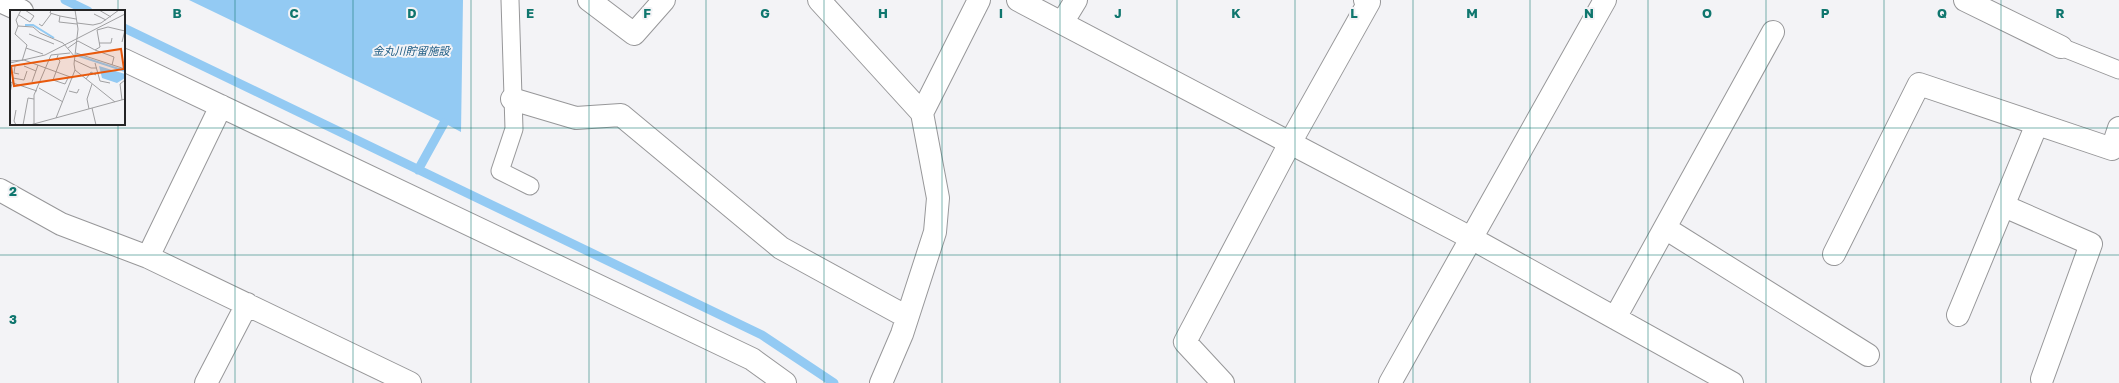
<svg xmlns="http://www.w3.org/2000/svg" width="2119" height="383" viewBox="0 0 2119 383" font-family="'Golos Text','Noto Sans JP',sans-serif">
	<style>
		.water { fill: #93caf3 }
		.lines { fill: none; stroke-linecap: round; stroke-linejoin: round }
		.stream { stroke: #93caf3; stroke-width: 9 }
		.lane-casing { stroke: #979799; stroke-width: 19 }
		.street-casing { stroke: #979799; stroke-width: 24 }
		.lane { stroke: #fff; stroke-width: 17 }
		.street { stroke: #fff; stroke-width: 22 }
		.grid { fill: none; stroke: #0f766e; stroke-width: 1; stroke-opacity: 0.55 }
		.labels { text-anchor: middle; stroke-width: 4; stroke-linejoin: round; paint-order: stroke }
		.water-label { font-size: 11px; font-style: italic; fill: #1d5b82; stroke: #f3f3f6 }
		.inset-river { fill: none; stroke: #93caf3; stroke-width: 2 }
		.inset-road { fill: none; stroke: #a0a0a2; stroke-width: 1 }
		.view { fill: #e8590c; fill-opacity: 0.15; stroke: #e8590c; stroke-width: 2 }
		.inset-edge { fill: none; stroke: #242425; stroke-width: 2 }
		.grid-label { font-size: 13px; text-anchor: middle; font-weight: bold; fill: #0f766e; stroke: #f3f3f6; stroke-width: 4; stroke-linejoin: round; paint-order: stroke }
	</style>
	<rect width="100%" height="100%" fill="#f3f3f6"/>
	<!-- water -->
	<path class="water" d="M189,0H463L461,132L444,123Z"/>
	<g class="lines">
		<!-- stream -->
		<path class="stream" d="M65,0L88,11
			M124,28L762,335L834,383
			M418,170L444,123"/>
		<!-- lane casing -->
		<g class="lane-casing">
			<path id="lane" d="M510,0L514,129L500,171L530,186
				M2061,47L2119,70"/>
		</g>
		<!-- street casing -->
		<g class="street-casing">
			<path id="street" d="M589,0L634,34L664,0
				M819,0L922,113L938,198L935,232L902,334L881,383
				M1018,0L1471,238L1732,383
				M1965,0L2061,47
				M0,1L22,11
				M1062,23L1076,0
				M124,60L752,359L785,383
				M512,99L576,118L621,115L781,248L907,317
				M221,106L148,257L410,383
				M922,113L979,0
				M0,190L61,224L148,257
				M2004,206L2091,244L2042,379
				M1665,228L1868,355
				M1834,254L1919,84L2112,149L2119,128
				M1958,315L2037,124
				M1615,318L1773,32
				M206,383L247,304
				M1223,383L1185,342L1290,143L1369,2L1365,0
				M1390,383L1605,0"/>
		</g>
		<!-- lane -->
		<use href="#lane" class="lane"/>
		<!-- street -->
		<use href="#street" class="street"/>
	</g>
	<!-- grid -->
	<path class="grid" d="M118,0V11M235,0V383M353,0V383M471,0V383M589,0V383M706,0V383M824,0V383M942,0V383M1060,0V383M1177,0V383M1295,0V383M1413,0V383M1530,0V383M1648,0V383M1766,0V383M1884,0V383M2001,0V383M118,124V383M0,128H2119M0,255H2119"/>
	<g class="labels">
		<!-- water labels -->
		<g class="water-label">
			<text x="411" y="55">金丸川貯留施設</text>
		</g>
	</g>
	<!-- overview -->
	<g transform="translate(10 10)">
		<rect width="115" height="115" fill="#f3f3f6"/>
		<path d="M89,56L115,64V68L107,73L92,68Z" fill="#93caf3"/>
		<path class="inset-river" d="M15,15H23L44,28M66,45L115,61"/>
		<path class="inset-road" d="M41,0L40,3L50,6L49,12L67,14M89,0L101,7M84,4L96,10M9,5L20,12L24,6L15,0M50,6L66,9M67,13L83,15L91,13L109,0M29,14L32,16L41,4M8,16L23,17L30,23L53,33L65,47M5,24L17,35L12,51M5,24L8,16L6,10L11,0M19,24L44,34M68,31L85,40L90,37L87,20L98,17L115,21M112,32L115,20M89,33H101L102,28M16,38L33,44M58,38L68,31M85,40L104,47L102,55M66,43L115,59M48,45L47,48L50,51L43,70L55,74L59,66M64,50L81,58H87M0,51L14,50L63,68M0,53L35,45L115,4M85,53L90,71L100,73M5,56L4,63L9,64M14,56L26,61M65,60L105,92M76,69L81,62L86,65M0,72L27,81M22,72L28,55M29,78L53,92M59,81L67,83L69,79M0,83L3,68L14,70L17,61M112,90L110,74L115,70M82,98L86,115M79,99L77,89L82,74M6,100L4,111L6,115M46,108L65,60L64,54L68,19L65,0M24,114V85L41,45L60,43M13,115L18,88L24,89M20,115L115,89"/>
		<path class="view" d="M111,39L114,59L4,76L1,56Z"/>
		<rect width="115" height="115" class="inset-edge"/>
	</g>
	<g class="grid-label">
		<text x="177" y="18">B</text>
		<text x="294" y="18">C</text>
		<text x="412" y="18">D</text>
		<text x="530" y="18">E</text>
		<text x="647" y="18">F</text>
		<text x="765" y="18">G</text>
		<text x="883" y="18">H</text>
		<text x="1001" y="18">I</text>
		<text x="1118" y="18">J</text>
		<text x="1236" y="18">K</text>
		<text x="1354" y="18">L</text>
		<text x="1472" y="18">M</text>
		<text x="1589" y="18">N</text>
		<text x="1707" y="18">O</text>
		<text x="1825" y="18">P</text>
		<text x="1942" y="18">Q</text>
		<text x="2060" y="18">R</text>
		<text x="13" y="196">2</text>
		<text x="13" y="324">3</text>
	</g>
</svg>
